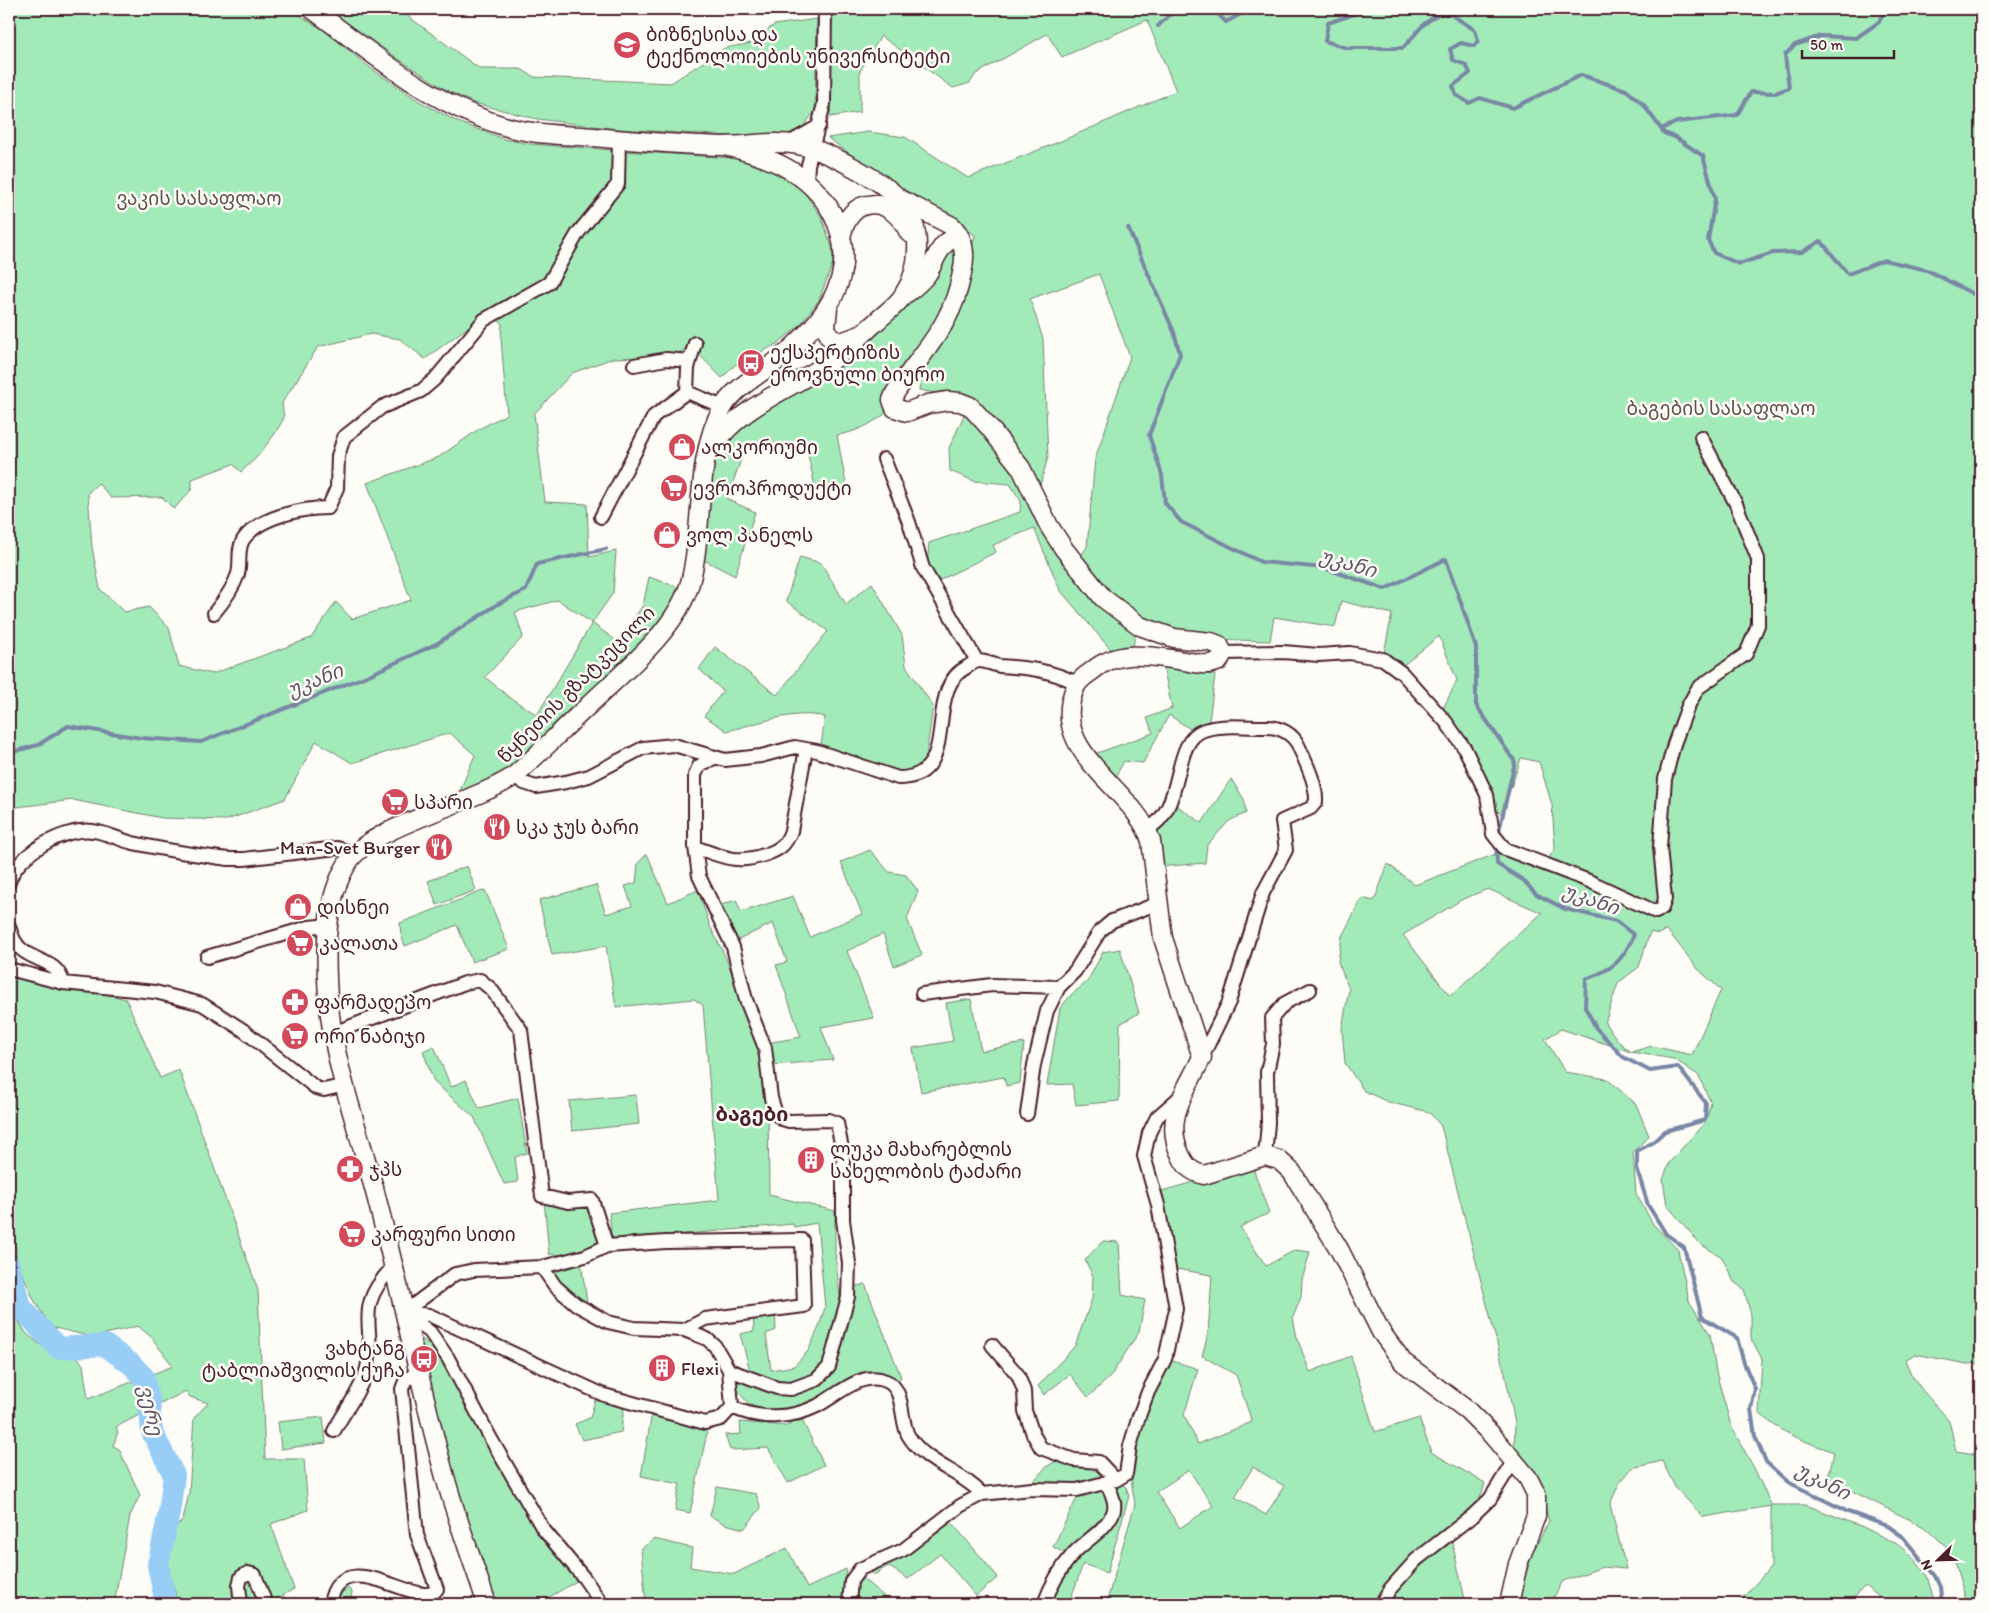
<svg xmlns="http://www.w3.org/2000/svg" width="1990" height="1613" viewBox="0 0 1990 1613" font-family="Itim,'Noto Sans Georgian',sans-serif">
	<style>
		.green { fill: #a2ebb9; stroke: #768572; fill-rule: evenodd }
		.lines { fill: none; stroke-linecap: round; stroke-linejoin: round }
		.stream { stroke: #7987a5; stroke-width: 4 }
		.river { stroke: #98cdf6; stroke-width: 22 }
		.street-casing { stroke: #4a1f2b; stroke-width: 16 }
		.secondary-casing { stroke: #4a1f2b; stroke-width: 21 }
		.street { stroke: #fdfcf7; stroke-width: 12 }
		.secondary { stroke: #fdfcf7; stroke-width: 18 }
		.labels { text-anchor: middle; stroke-width: 5; stroke-linejoin: round; paint-order: stroke }
		.poi-label { font-size: 19px; fill: #4a1f2b; stroke: #fdfcf7; text-anchor: start }
		.park-label { font-size: 19px; fill: #60524e; stroke: #fdfcf7 }
		.street-label { font-size: 19px; fill: #4a1f2b; stroke: #fdfcf7 }
		.water-label { font-size: 20px; font-style: italic; fill: #615368; stroke: #fdfcf7 }
		.neighbourhood-label { font-size: 20px; font-weight: bold; fill: #4a1f2b; stroke: #fdfcf7 }
	</style>
	<rect width="100%" height="100%" fill="#fdfcf7"/>
	<filter id="ink" filterUnits="userSpaceOnUse"><feTurbulence type="fractalNoise" baseFrequency=".02" numOctaves="2"/><feDisplacementMap in="SourceGraphic" scale="10" xChannelSelector="R" yChannelSelector="G"/><feConvolveMatrix kernelMatrix="1 2 1 2 8 2 1 2 1" color-interpolation-filters="sRGB"/></filter>
	<g filter="url(#ink)">
		<!-- green -->
		<path class="green" d="M9,9H289L324,30L369,67L419,101L458,122L504,139L530,144L613,150L614,184L575,224L548,271L539,282L489,311L425,359L400,339L371,334L318,347L282,403L284,418L274,435L257,457L241,472L233,464L192,479V489L174,509L162,497L111,498L98,483L88,493L92,547L100,589L124,612L149,607L169,628L179,666L212,674L311,638L336,602L352,619L411,600L367,483L439,457L479,429L507,414L501,339L502,323L496,319L557,281L579,236L605,208L620,186L623,151L748,159L793,183L803,191L821,216L832,247L833,263L819,300L799,326L777,344L735,365L722,378L689,344L683,351L673,356L613,358L572,373L534,414L545,502L587,504L589,557L616,551L613,593L592,623L618,642L643,605L649,577L681,588L659,625L507,772L495,780L459,793L475,755L450,733L352,763L316,741L285,799L227,820L162,818L73,800L9,808ZM558,600L592,623L537,715L509,697L485,677L523,637L515,612Z
			M328,9H398L480,69H521L534,77L671,83L725,48L751,43L774,25L817,19L815,111L803,127L777,139L618,129L537,119L474,103L448,91L397,58Z
			M831,9H1981V1363L1967,1364L1915,1354L1905,1360L1911,1374L1922,1390L1949,1420L1956,1451L1981,1455V1604H1968L1950,1550L1926,1528L1828,1479L1834,1452C1806,1442 1780,1433 1759,1413L1762,1359L1751,1338V1315L1744,1289L1734,1282L1722,1257L1700,1244L1667,1205L1663,1180L1669,1163L1706,1121L1711,1103L1698,1075L1674,1059L1631,1052L1561,1029L1545,1039L1565,1072L1607,1079L1636,1104L1649,1136L1633,1152L1636,1194L1653,1224L1678,1250L1689,1301L1710,1334L1716,1372L1731,1426L1754,1468L1771,1505H1806L1863,1527L1897,1544L1913,1557L1927,1576L1935,1604H1888L1865,1586L1848,1604H1737L1771,1567V1506L1703,1517L1675,1487L1662,1461L1632,1468L1619,1484L1610,1504L1626,1569L1603,1567L1563,1581L1550,1604H1517L1532,1554L1549,1521L1537,1479L1514,1454L1515,1423L1506,1378L1441,1126L1429,1112L1388,1102L1364,1091L1345,1063L1342,1029L1349,989L1338,962L1342,936L1362,898L1374,901L1388,864L1415,885L1501,852L1547,861L1555,848L1552,805L1539,762L1521,758L1502,814L1491,809L1442,711L1457,680L1439,636L1401,667L1383,658L1392,614L1341,601L1335,627L1274,617L1270,641C1226,640 1165,639 1128,614C1110,602 1091,578 1076,563L1087,547L1095,459L1130,357L1099,274L1030,299L1043,339L1048,457L1039,489L995,425L941,394L919,390L921,372L956,312L975,235L861,162L828,138L868,132L905,137L968,178L1061,141L1176,91L1147,20L1062,57L1047,34L976,74L970,83L953,88L881,36L860,71V112L830,117ZM1488,889L1542,913L1450,996L1403,935L1463,899ZM1667,930L1698,969L1721,990L1692,1055L1652,1046L1631,1052L1619,1042L1605,1023L1618,983L1639,967L1650,932L1658,934Z
			M952,248L955,258L949,305L885,402V414C869,425 857,432 837,435L847,489L817,496L805,441L744,451L727,499L755,512L735,576L698,557L714,459L734,427L824,373Z
			M966,411L1023,476L1095,601L1117,620L1137,629L1132,650H1111L1060,590L1034,528L993,545L996,552L932,584L927,568L929,543L1020,512L1021,501L1010,484L974,481L950,471L949,448Z
			M800,557L821,563L846,604L872,583L902,635L906,666L933,706L926,757L915,769L904,772L881,769L821,746L825,717C794,709 757,724 727,731L704,716L723,691L699,669L715,647L777,695L828,631L786,601Z
			M1163,666L1215,675L1208,729L1195,732L1169,715L1143,763L1124,761L1111,785L1089,756L1153,733L1147,718L1172,708Z
			M1231,779L1244,799L1246,813L1229,821L1207,845L1205,863L1158,867C1154,829 1154,836 1176,805L1202,823Z
			M870,850L889,872L906,875L918,891L907,919L922,955L894,966L883,934L847,951L874,1018L821,1027L833,1060L771,1065L767,1043L801,1037L776,965L787,962L773,923L734,942L718,906L736,900L741,912L793,896L810,937L862,914L841,862Z
			M647,854L668,903L698,890L710,926L726,958L760,1046L768,1100L769,1195L835,1211V1253L840,1297L828,1356L820,1371L805,1381L788,1385L751,1374L740,1334L754,1331L753,1312L775,1311L776,1330L766,1334L771,1370L794,1366L808,1351L819,1327L825,1307L817,1223L794,1227L793,1224L612,1241L609,1213L719,1200L703,1005L694,999L616,1007L606,946L552,955L539,900L596,885L606,914L632,906L625,886L636,883L638,863Z
			M467,866L476,890L437,905L428,881Z
			M485,890L509,949L472,962L457,925L405,946L401,935L400,923Z
			M1120,949L1139,1013L1120,1024L1119,1101L1076,1105L1072,1084L1047,1085L1060,1008L1071,995L1087,982L1103,952Z
			M9,973L126,999L160,1078L179,1070L258,1290L265,1459H304L308,1510L271,1524L294,1589L283,1595L285,1604H268L250,1570L243,1568L232,1581L234,1604H176L175,1591L164,1563L169,1533L183,1520L189,1493L194,1418L208,1403L190,1397L186,1391L116,1427L118,1432L113,1446L119,1449L140,1495L130,1516L114,1604H9V1305L26,1333L53,1355H76L83,1365L88,1399L173,1366L151,1337L138,1326L93,1337L51,1327L34,1300L17,1261L13,1234L9,1193Z
			M971,999L981,1051L1024,1043L1020,1083L1006,1086L1004,1077L921,1092L913,1048L953,1041L946,1003Z
			M434,1046L451,1087L466,1080L479,1108L518,1098L527,1153L515,1157L518,1182L504,1184L474,1117L434,1082L423,1051Z
			M636,1095L639,1124L572,1131L569,1101Z
			M1249,1166L1254,1171L1269,1213L1240,1227L1266,1266L1295,1250L1310,1252L1302,1280L1301,1297L1293,1317L1297,1338L1310,1372L1351,1356L1375,1432L1419,1418L1431,1452L1485,1483C1475,1531 1399,1562 1373,1604H1106L1135,1504L1130,1474L1132,1452L1164,1358L1198,1369L1184,1415L1198,1444L1252,1422L1236,1375L1202,1356L1208,1334L1212,1275L1176,1269L1162,1191ZM1253,1467L1284,1486L1266,1515L1235,1497ZM1189,1470L1213,1506L1180,1528L1156,1492Z
			M544,1200L581,1205L593,1211L596,1220L598,1245L583,1256L549,1254Z
			M1103,1241L1119,1242L1122,1295L1145,1300L1139,1332L1110,1377L1088,1397L1070,1374L1044,1395L1038,1386L1075,1346L1092,1299L1093,1276L1085,1260Z
			M550,1260L581,1262L588,1309L554,1280Z
			M865,1284L901,1377L896,1383C885,1374 872,1369 857,1375C842,1380 830,1395 815,1402C785,1416 752,1420 736,1386L739,1381L746,1380C779,1408 800,1387 833,1371L843,1345L849,1288Z
			M419,1338C433,1342 448,1373 455,1386C494,1452 537,1515 580,1579L538,1604H495L447,1463Z
			M595,1400L624,1408L621,1432L582,1440L575,1424L590,1418Z
			M652,1413L703,1427L707,1433L690,1513L675,1510L680,1484L641,1476Z
			M323,1417L326,1443L281,1449L278,1422Z
			M802,1420L824,1465L788,1483L768,1448L730,1450L725,1435L741,1434L740,1422L786,1426Z
			M1056,1461C1074,1463 1090,1462 1102,1477L1076,1485L1029,1486L1046,1467Z
			M1120,1483L1126,1487L1129,1496L1107,1573L1083,1564L1069,1604H1049C1062,1568 1089,1542 1115,1515L1112,1488Z
			M1101,1486C1109,1495 1111,1506 1108,1517L1066,1554L1053,1547L1081,1490Z
			M717,1487L756,1494L761,1508L744,1529L725,1524L710,1516Z
			M972,1504L951,1522L998,1577L976,1596L940,1554L908,1579L888,1566L874,1575L867,1570Z
			M654,1539L692,1548L690,1567L734,1574L787,1548L807,1588L846,1569L843,1604H646L641,1549Z
			M1452,1542L1466,1604H1388C1404,1578 1427,1560 1452,1542Z
			M862,1578L893,1604H853L856,1582Z
			M244,1579H250L254,1585L260,1604H244Z
			M348,1588L352,1592L350,1604H334L335,1597Z"/>
		<g class="lines">
			<!-- stream -->
			<path class="stream" d="M1213,9L1226,22L1250,9
				M1358,9L1357,13L1328,23L1325,41L1347,48H1403L1424,24L1444,10L1475,30L1478,41L1474,46L1461,43L1450,49L1453,60L1466,65L1470,73L1453,86L1456,95L1469,103L1480,98L1513,108L1581,75L1626,90L1643,104L1664,133L1675,137L1703,156L1715,199L1708,240L1714,253L1739,264L1773,253L1802,252L1821,241L1848,274L1884,260L1927,270L1981,298
				M1158,26L1176,9
				M1661,129L1677,122L1737,115L1751,92L1775,93L1789,88L1785,55L1795,45L1821,36L1856,38L1879,22L1885,9
				M1128,228L1174,332L1180,354L1149,435L1162,475L1165,503L1181,522L1261,562L1324,568L1385,589L1446,559L1476,647V705L1515,762L1498,835
				M9,753L38,745L68,726L141,738L201,742L369,675L438,643L498,604L526,590L537,564L606,549
				M1496,842L1497,864L1523,880L1536,894L1565,909L1616,921L1634,935C1622,962 1613,969 1586,979L1585,1007L1596,1028L1623,1057L1650,1071L1678,1067L1706,1103L1705,1120L1665,1131L1652,1143L1637,1151V1169L1648,1205L1666,1234L1684,1247L1702,1317L1737,1338L1744,1363L1755,1389L1751,1409L1755,1436L1766,1462L1788,1482L1848,1512L1888,1526L1902,1536L1935,1576L1940,1587L1942,1604"/>
			<!-- river -->
			<path class="river" d="M9,1265L20,1306L58,1348L105,1345L131,1364L143,1376L149,1400L152,1432L174,1475L169,1513L158,1565L166,1604"/>
			<!-- street casing -->
			<g class="street-casing">
				<path id="street" d="M789,143L819,126
					M807,181L808,165L824,104L825,9
					M695,343L688,368L687,392L723,407
					M634,365L666,359L690,361
					M884,459L909,522L923,568L977,661
					M601,517L654,416L687,392
					M214,613C224,601 233,589 238,574C241,563 237,550 243,540C258,517 302,508 328,508L337,488L338,456L344,437L382,407L421,391L435,379L484,320L549,283L578,233L618,184L619,139
					M1223,653L1283,652L1319,655L1350,653L1383,659L1402,673L1446,722L1465,749L1487,795L1493,834L1505,849L1589,881L1656,912L1662,908L1665,899L1660,847L1665,779L1674,744L1688,706L1698,688L1746,654L1758,625V559L1736,504L1701,437
					M514,776L524,783L536,787L566,782L589,776L643,748L674,745L725,760L761,756L795,747L817,751L898,778C964,778 921,690 967,667C970,665 974,662 977,661C984,660 993,665 1000,666C1030,668 1049,670 1077,683
					M1147,829C1186,811 1170,741 1204,730C1222,724 1246,727 1265,727C1279,726 1294,734 1299,747C1306,763 1317,784 1316,802L1311,808L1282,821L1286,850L1263,893L1229,1002L1202,1057
					M695,847C723,857 737,865 767,854C781,849 786,844 791,831L806,749
					M9,882C17,854 64,827 93,831C104,832 121,840 133,843C165,850 196,855 228,859H244L337,848L355,853
					M9,926C11,934 15,944 22,950C37,962 58,961 63,983
					M207,957L309,927L329,925
					M9,969L63,983L155,992L202,1004L243,1030L316,1088L324,1090L345,1085
					M922,994L992,985L1059,987
					M333,1033L465,983L480,980L491,989L521,1030L542,1196L568,1202L592,1200L607,1246
					M1027,1114L1034,1065L1047,1011L1059,987L1075,971L1100,931L1112,921L1151,906H1158
					M1265,1156L1268,1123L1267,1072L1273,1044L1272,1018L1285,1003L1310,990
					M542,1267L555,1286L564,1294L577,1305L608,1322L634,1328L684,1330L707,1339L715,1346L729,1370L777,1388L791,1389L816,1380L829,1367L848,1297L849,1263L843,1220V1154L837,1123L829,1120L789,1121L782,1119L776,1114L771,1098L765,1048L746,1000L733,947L699,876L695,847V775L699,766L714,758
					M404,1312L455,1274L474,1270L542,1267L585,1256L607,1246L666,1242L802,1240L804,1306L705,1319L684,1330
					M404,1312L429,1315L604,1395L705,1423L721,1419L732,1407L729,1370
					M404,1312L430,1332L448,1358L491,1439L543,1529L584,1578L602,1604
					M992,1345L1018,1375L1024,1391L1025,1411L1033,1434L1041,1448L1074,1460L1099,1462L1116,1480
					M732,1407C758,1420 791,1419 817,1406C837,1396 861,1370 886,1381C905,1388 900,1420 908,1435C925,1464 961,1471 982,1494
					M334,1431C344,1412 360,1392 366,1372C379,1328 350,1311 393,1267
					M241,1604L239,1586L241,1577L248,1573L255,1575L266,1604
					M330,1604C341,1539 422,1613 437,1589L417,1535L402,1389L405,1381L417,1372
					M849,1604L851,1581L860,1569L903,1550L960,1506L982,1494L1032,1489L1077,1490L1116,1480L1126,1474L1130,1446L1139,1416L1148,1392L1165,1359L1176,1309L1158,1205L1144,1156L1149,1133L1157,1117L1182,1095
					M1044,1604C1050,1587 1061,1568 1073,1554C1085,1541 1104,1531 1112,1515C1118,1505 1111,1492 1106,1482
					M1381,1604L1390,1589L1416,1560L1471,1517L1490,1499L1513,1462"/>
			</g>
			<!-- secondary casing -->
			<g class="secondary-casing">
				<path id="secondary" d="M312,9C375,55 434,107 511,128C538,135 567,135 594,137C637,141 680,145 723,146C748,146 773,140 798,145C824,149 884,181 901,201C923,225 921,268 904,294C898,305 885,313 876,322C860,336 845,352 827,364C787,391 740,406 712,448
					M900,199L952,226C965,239 966,256 962,273C952,327 924,349 895,393L892,400L895,408L907,412L928,404L948,401L960,402L970,406L989,427L1021,468L1049,526L1064,549L1103,598L1140,626L1174,638L1211,642L1219,645L1223,653L1219,661C1209,666 1200,664 1190,662C1156,657 1120,647 1092,671C1086,675 1079,680 1076,686C1045,752 1135,788 1151,841L1163,938L1202,1057C1187,1090 1162,1119 1181,1156C1186,1167 1192,1172 1204,1175L1265,1156L1279,1160L1292,1172L1339,1249L1381,1332L1403,1362L1467,1410L1491,1434L1528,1478L1536,1494V1516L1518,1564L1509,1604
					M841,238C849,193 892,195 909,233
					M907,293C915,287 922,281 928,273C935,262 943,231 962,242
					M828,308L826,328L830,338L841,342L860,335
					M487,1604C473,1562 457,1520 445,1477C419,1382 400,1287 375,1192C358,1128 333,1063 328,996C325,952 324,899 349,861C372,826 474,803 514,776C540,753 564,728 589,705C624,671 676,631 690,583C704,532 695,455 722,409C732,390 757,376 774,363C821,326 865,275 832,213C810,172 768,156 725,146"/>
			</g>
			<!-- street -->
			<use href="#street" class="street"/>
			<!-- secondary -->
			<use href="#secondary" class="secondary"/>
		</g>
	</g>
	<!-- icons -->
	<defs>
		<g id="university-disc" transform="scale(1.4375)"><circle r="9.5" fill="#d1495b" stroke="#fdfcf7"/><path d="M0-5L7-2L0 1L-7-2ZM-4 1L0 2.5L4 1V4Q0 6-4 4Z" fill="#fff"/></g>
		<g id="bus-disc" transform="scale(1.4375)"><circle r="9.5" fill="#d1495b" stroke="#fdfcf7"/><path d="M-5-6H5V4H4V6H2V4H-2V6H-4V4H-5ZM-3.5-4V0h7V-4ZM-3.5 1.2v1.5H-2V1.2ZM2 1.2v1.5H3.5V1.2Z" fill="#fff"/></g>
		<g id="shop-disc" transform="scale(1.4375)"><circle r="9.5" fill="#d1495b" stroke="#fdfcf7"/><path d="M-5-2.5h2.3a2.7 3.5 0 0 1 5.4 0H5L5.5 6h-11ZM-1.5-2.5h3a1.5 2.3 0 0 0-3 0Z" fill="#fff"/></g>
		<g id="supermarket-disc" transform="scale(1.4375)"><circle r="9.5" fill="#d1495b" stroke="#fdfcf7"/><path d="M-6-5.5h2.5l.6 2H6L4.5 2H-2.5L-4.4-4H-6ZM-1.5 3.2a1.3 1.3 0 1 0 .1 0ZM3 3.2a1.3 1.3 0 1 0 .1 0Z" fill="#fff"/></g>
		<g id="restaurant-disc" transform="scale(1.4375)"><circle r="9.5" fill="#d1495b" stroke="#fdfcf7"/><path d="M-5-6h1v4h1v-4h1v4h1v-4h1v5L-1.5 .5V6h-2V.5L-5-1ZM5-6V6H3V1.5H1.5Q1.5-4 5-6Z" fill="#fff"/></g>
		<g id="pharmacy-disc" transform="scale(1.4375)"><circle r="9.5" fill="#d1495b" stroke="#fdfcf7"/><path d="M-2-6h4v4h4v4h-4v4h-4v-4h-4v-4h4Z" fill="#fff"/></g>
		<g id="building-disc" transform="scale(1.4375)"><circle r="9.5" fill="#d1495b" stroke="#fdfcf7"/><path d="M-4-6H4V6H1V3H-1V6H-4ZM-2.5-4.3h1.7v1.8h-1.7ZM.8-4.3h1.7v1.8H.8ZM-2.5-1h1.7V.8h-1.7ZM.8-1h1.7V.8H.8Z" fill="#fff"/></g>
	</defs>
	<g fill-rule="evenodd">
		<use href="#university-disc" x="627" y="45"/>
		<use href="#bus-disc" x="751" y="363"/>
		<use href="#shop-disc" x="682" y="447"/>
		<use href="#supermarket-disc" x="674" y="488"/>
		<use href="#shop-disc" x="667" y="535"/>
		<use href="#supermarket-disc" x="395" y="802"/>
		<use href="#restaurant-disc" x="497" y="827"/>
		<use href="#restaurant-disc" x="439" y="847"/>
		<use href="#shop-disc" x="298" y="907"/>
		<use href="#supermarket-disc" x="300" y="943"/>
		<use href="#pharmacy-disc" x="295" y="1002"/>
		<use href="#supermarket-disc" x="295" y="1036"/>
		<use href="#building-disc" x="811" y="1160"/>
		<use href="#pharmacy-disc" x="350" y="1169"/>
		<use href="#supermarket-disc" x="352" y="1234"/>
		<use href="#bus-disc" x="424" y="1359"/>
		<use href="#building-disc" x="662" y="1368"/>
	</g>
	<g class="labels">
		<!-- poi labels -->
		<g class="poi-label">
			<text x="646" y="41">ბიზნესისა და<tspan x="646" dy="22">ტექნოლოიების უნივერსიტეტი</tspan></text>
			<text x="770" y="359">ექსპერტიზის<tspan x="770" dy="22">ეროვნული ბიურო</tspan></text>
			<text x="701" y="454">ალკორიუმი</text>
			<text x="693" y="495">ევროპროდუქტი</text>
			<text x="686" y="542">ვოლ პანელს</text>
			<text x="414" y="809">სპარი</text>
			<text x="516" y="834">სკა ჯუს ბარი</text>
			<text x="420" y="854" text-anchor="end">Man-Svet Burger</text>
			<text x="317" y="914">დისნეი</text>
			<text x="319" y="950">კალათა</text>
			<text x="314" y="1009">ფარმადეპო</text>
			<text x="314" y="1043">ორი ნაბიჯი</text>
			<text x="830" y="1156">ლუკა მახარებლის<tspan x="830" dy="22">სახელობის ტაძარი</tspan></text>
			<text x="369" y="1176">ჯპს</text>
			<text x="371" y="1241">კარფური სითი</text>
			<text x="405" y="1355" text-anchor="end">ვახტანგ<tspan x="405" dy="22">ტაბლიაშვილის ქუჩა</tspan></text>
			<text x="681" y="1375">Flexi</text>
		</g>
		<!-- park labels -->
		<g class="park-label">
			<text x="199" y="205">ვაკის სასაფლაო</text>
			<text x="1721" y="415">ბაგების სასაფლაო</text>
		</g>
		<!-- street labels -->
		<g class="street-label">
			<text transform="translate(576 684) rotate(-45)" y="7">წყნეთის გზატკეცილი</text>
		</g>
		<!-- water labels -->
		<g class="water-label">
			<text transform="translate(1348 563) rotate(16)" y="7">უკანი</text>
			<text transform="translate(315 680) rotate(-22)" y="7">უკანი</text>
			<text transform="translate(1591 899) rotate(19)" y="7">უკანი</text>
			<text transform="translate(151 1410) rotate(77)" y="7">ვერე</text>
			<text transform="translate(1823 1481) rotate(27)" y="7">უკანი</text>
		</g>
		<!-- neighbourhood labels -->
		<g class="neighbourhood-label">
			<text x="752" y="1121">ბაგები</text>
		</g>
	</g>
	<!-- margin -->
	<rect width="1990" height="1613" fill="none" stroke="#fdfcf7" stroke-width="30"/>
	<rect x="15" y="15" width="1960" height="1583" fill="none" stroke="#4a1f2b" stroke-width="2" filter="url(#ink)"/>
	<!-- north arrow -->
	<g transform="translate(1938 1560) rotate(247)" stroke="#fdfcf7" stroke-width="4" paint-order="stroke">
	<path d="M0-4L9 19L0 12L-9 19Z" fill="#4a1f2b"/>
	<text y="-8" font-size="14" font-weight="bold" text-anchor="middle" fill="#4a1f2b">N</text>
	</g>
	<!-- scale -->
	<path d="M1802 50v8h92v-8" fill="none" stroke="#4a1f2b" stroke-width="2.5"/>
	<text x="1810" y="50" font-size="15" fill="#4a1f2b" stroke="#fdfcf7" stroke-width="4" paint-order="stroke">50 m</text>
</svg>
